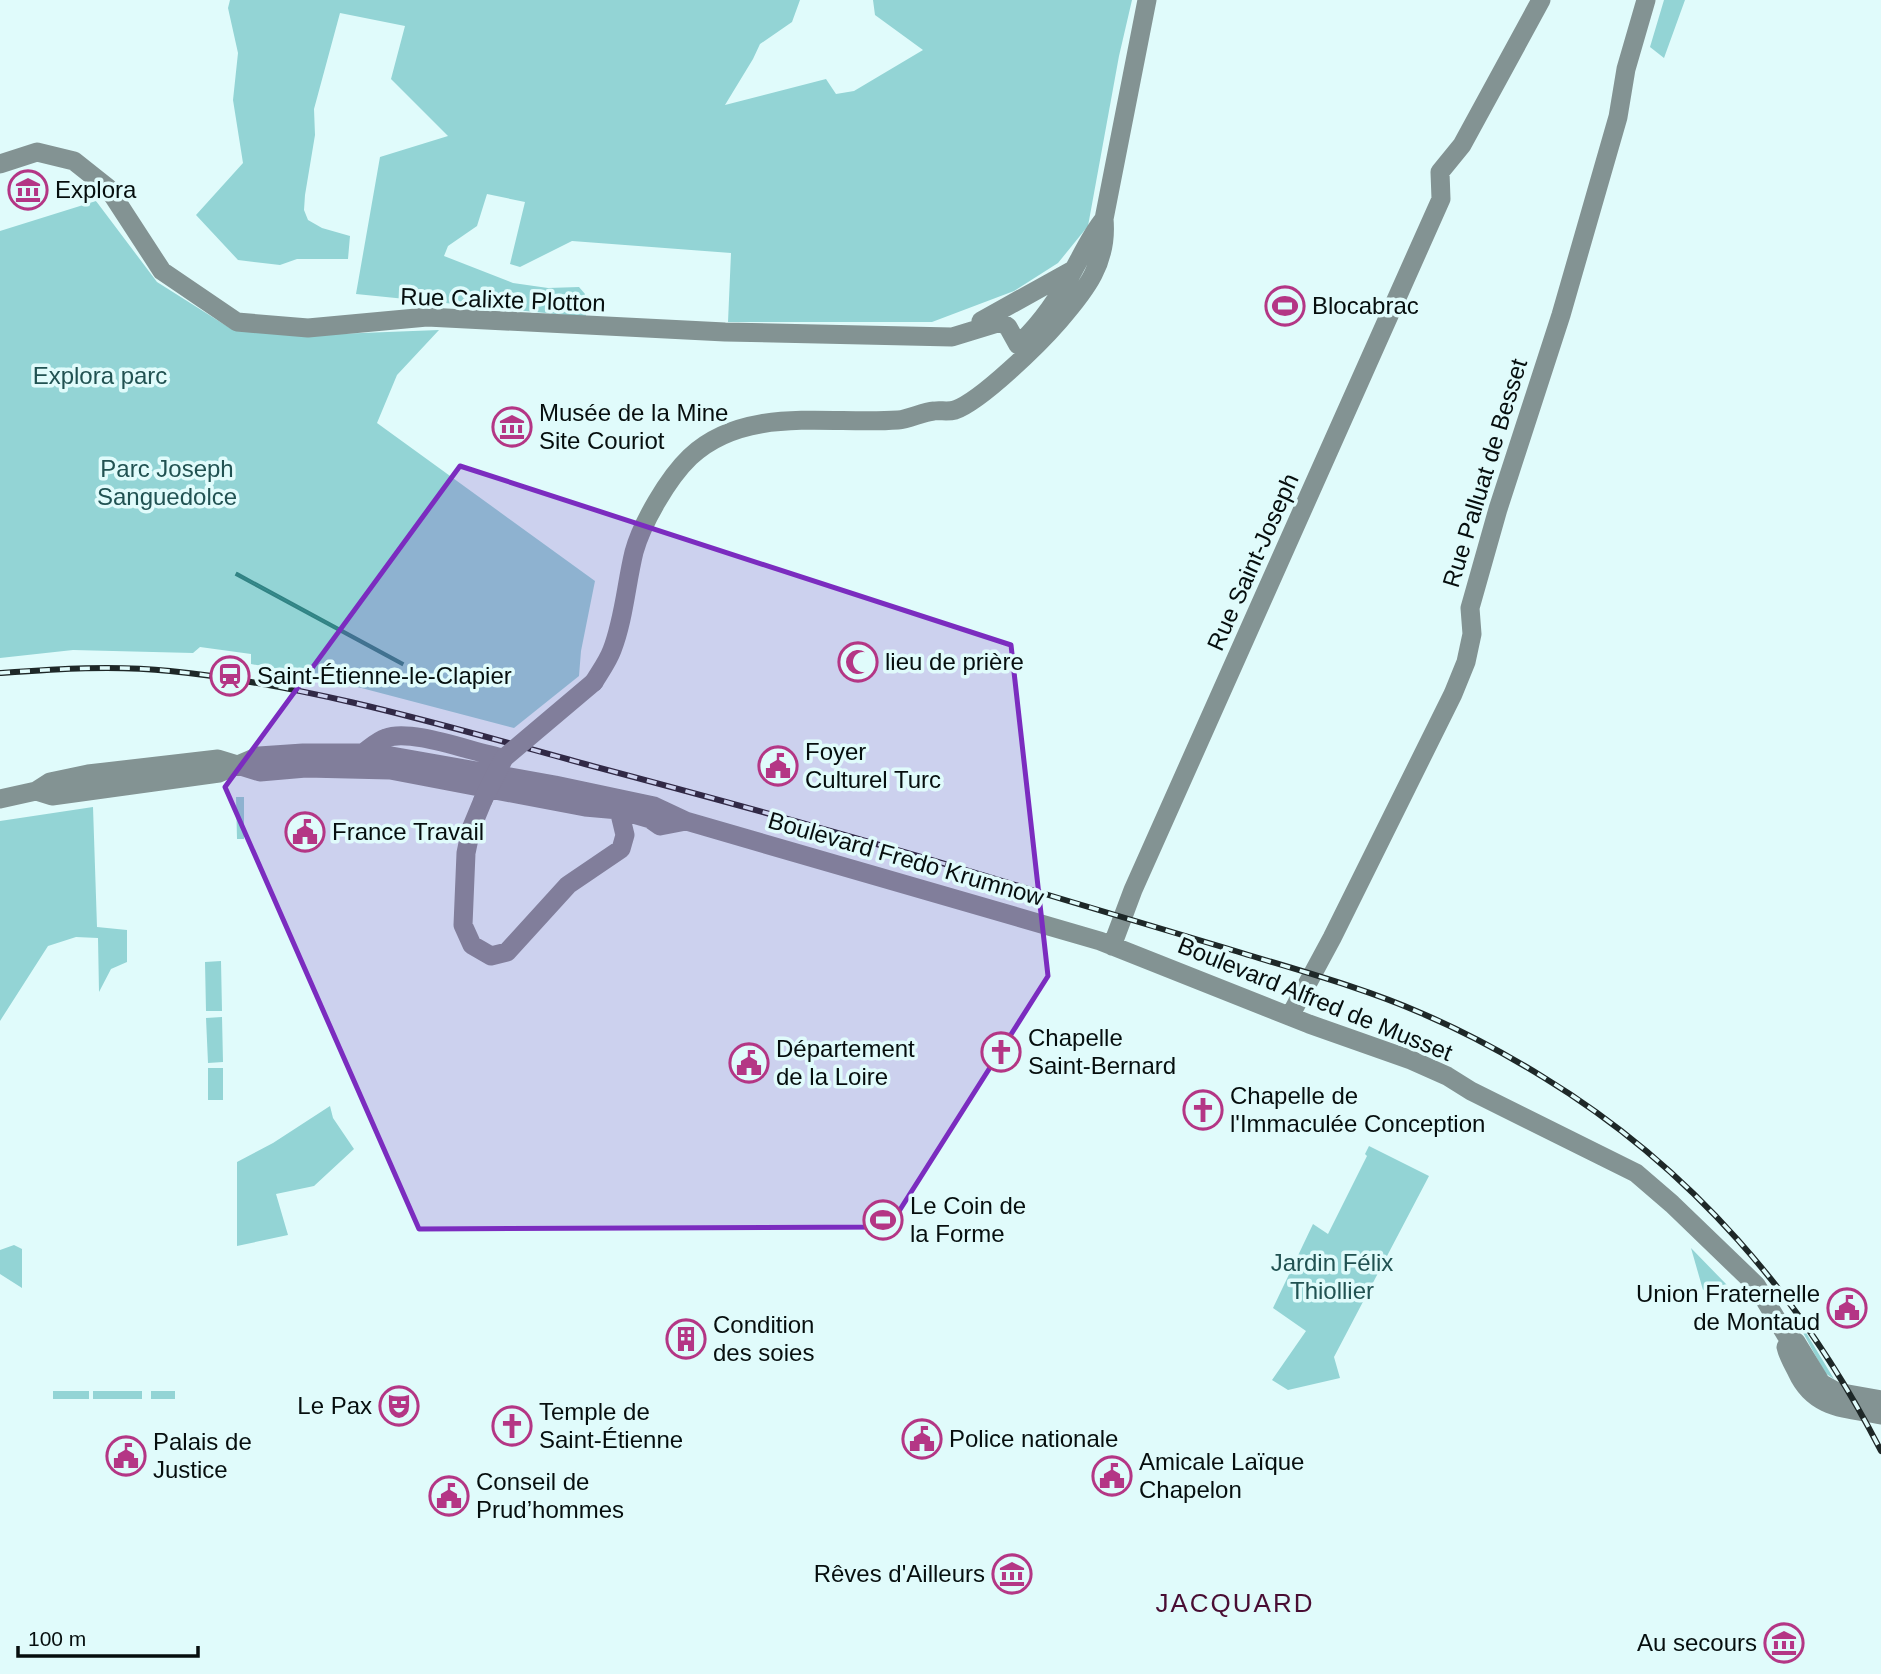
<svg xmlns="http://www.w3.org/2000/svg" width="1881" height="1674" viewBox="0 0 1881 1674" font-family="Helvetica,sans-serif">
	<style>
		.green { fill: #93d4d5 }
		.water { fill: #45b5b6; stroke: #328384; stroke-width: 2 }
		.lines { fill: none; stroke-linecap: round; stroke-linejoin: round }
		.secondary { stroke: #839393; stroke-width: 19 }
		.rail-casing { stroke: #1e2828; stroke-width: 6 }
		.rail { stroke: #e0fbfb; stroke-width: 3.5; stroke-dasharray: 10; stroke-linecap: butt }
		.secondary-bridge { stroke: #839393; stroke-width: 19 }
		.marked { fill: #7b2cbf; fill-opacity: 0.2; stroke: #7b2cbf; stroke-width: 5; stroke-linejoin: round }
		.labels { text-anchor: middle; stroke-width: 7; stroke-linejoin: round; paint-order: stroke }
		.poi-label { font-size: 24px; fill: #060e0e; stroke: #e0fbfb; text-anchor: start }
		.street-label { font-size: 24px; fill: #060e0e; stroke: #e0fbfb }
		.park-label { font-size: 24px; fill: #215252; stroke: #e0fbfb }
		.neighbourhood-label { font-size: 26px; letter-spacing: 2px; fill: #490d33; stroke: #e0fbfb }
	</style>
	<rect width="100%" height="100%" fill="#e0fbfb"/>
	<!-- green -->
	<path class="green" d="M230,0H800L792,22L760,44L753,59L725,105L826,79L836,94L854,91L923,50L875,15L873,0H1132L1119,56L1088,226L1058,263L1014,291L932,322H728L731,253L572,241L520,267L510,264L525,202L487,194L477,226L448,246L444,256L513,283L548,288L579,287L585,294L586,317L356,294L380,157L448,136L391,79L405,26L340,13L314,109L315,135L305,195L304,210L308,220L322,228L350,236L348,259H297L280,265L238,260L196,215L243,163L233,100L238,53L228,8Z
		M1664,0H1685L1664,58L1650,47Z
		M96,201L157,282L233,330L310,335L439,330L397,375L377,423L595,581L581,651L579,676L514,728L308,674L251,664V654L200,647L193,653L73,650L0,658V231Z
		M236,797H244V839H237Z
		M93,807L97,927L127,930V962L111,969L99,992L98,938L76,937L48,946L0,1021V821Z
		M221,961L222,1011H206L205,962Z
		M222,1017L223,1062L208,1063L206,1018Z
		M208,1068H223V1100H208Z
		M330,1106L333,1118L354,1149L314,1186L276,1194L288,1235L237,1246V1162L273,1143Z
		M1369,1146L1429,1176L1334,1357L1340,1378L1288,1390L1272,1380L1306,1331L1273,1308L1313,1224L1328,1234L1367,1156L1365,1154Z
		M14,1245L22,1249V1288L0,1274V1250Z
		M1691,1248L1726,1284H1727L1703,1290Z
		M1795,1318L1805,1331L1834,1379L1825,1373Z
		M53,1391H89V1399H53Z
		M93,1391H142V1399H93Z
		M151,1391H175V1399H151Z"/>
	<!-- water -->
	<path class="water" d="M237,573L403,663L402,665L236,575Z"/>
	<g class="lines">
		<!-- secondary -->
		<path class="secondary" d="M0,164L37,152L74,161L108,188L162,271L237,322L308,328L427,317L725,332L952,337L1001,322L1008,327L1018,345
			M981,321L1071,271
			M1021,342C1042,322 1059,297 1073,271C1083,253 1091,235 1104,219
			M594,682C600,672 608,661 612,650C624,619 626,585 634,552C642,523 668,478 690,457C745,405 829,425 898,420C910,419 922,412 934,411C940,410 948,412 955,410C981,401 1040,343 1059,321C1086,290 1108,262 1104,219L1147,0
			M363,753C370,748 377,741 386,738C411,728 474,753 504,758
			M36,791L52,796L219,773L259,756L303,753H363L386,755L555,785L654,806L686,821L1100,941L1309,1024L1411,1060L1447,1076L1471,1091L1636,1173L1672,1204L1756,1285L1786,1335L1796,1342L1821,1383L1837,1392L1881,1400
			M0,799L36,791L50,782L88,774L218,759L260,772L306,768L390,770L585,807L619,810L650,819L660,826L686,821
			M483,800L471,829L466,853L463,925L472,945L491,956L507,952L568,885L621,849L625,835L619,810
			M1112,946L1133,890L1441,199L1440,172L1462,145L1541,0
			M1290,1016L1332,938L1453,694L1466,662L1472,634L1470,608L1498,509L1561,315L1618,117L1626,69L1646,0
			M1786,1347C1788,1356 1793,1364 1797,1372C1814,1409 1845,1408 1881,1415"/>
		<!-- rail casing -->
		<g class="rail-casing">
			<path id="rail" d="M0,673C57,669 113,665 170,671C311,685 449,727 585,764C736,804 886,845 1035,891C1100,910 1164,930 1229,949C1293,969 1359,986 1421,1013C1463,1031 1504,1053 1543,1077C1691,1167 1803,1298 1881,1451"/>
		</g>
		<!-- rail -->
		<use href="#rail" class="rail"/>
		<!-- secondary-bridge -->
		<path class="secondary-bridge" d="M483,800L504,758L594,682"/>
	</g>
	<!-- marked area -->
	<path class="marked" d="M460,466L1011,645L1048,976L889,1227L419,1229L225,787Z"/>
	<!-- icons -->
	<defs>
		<g id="museum-ring" transform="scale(2.0125)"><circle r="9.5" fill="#e0fbfb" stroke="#b43685" stroke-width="1.5"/><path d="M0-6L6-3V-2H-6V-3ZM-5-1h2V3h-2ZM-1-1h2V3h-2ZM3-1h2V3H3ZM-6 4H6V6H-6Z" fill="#b43685"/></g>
		<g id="stadium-ring" transform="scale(2.0125)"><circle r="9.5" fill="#e0fbfb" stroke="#b43685" stroke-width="1.5"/><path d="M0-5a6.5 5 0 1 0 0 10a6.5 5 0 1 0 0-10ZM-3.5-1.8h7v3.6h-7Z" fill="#b43685"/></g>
		<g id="mosque-ring" transform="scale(2.0125)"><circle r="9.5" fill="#e0fbfb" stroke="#b43685" stroke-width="1.5"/><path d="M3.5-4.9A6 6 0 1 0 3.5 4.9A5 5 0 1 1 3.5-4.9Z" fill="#b43685"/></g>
		<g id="station-ring" transform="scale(2.0125)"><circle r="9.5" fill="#e0fbfb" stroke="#b43685" stroke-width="1.5"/><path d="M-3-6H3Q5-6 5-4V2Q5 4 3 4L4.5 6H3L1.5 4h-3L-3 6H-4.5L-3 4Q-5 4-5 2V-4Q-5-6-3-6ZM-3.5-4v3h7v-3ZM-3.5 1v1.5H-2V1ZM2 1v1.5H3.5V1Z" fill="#b43685"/></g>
		<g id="civic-ring" transform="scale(2.0125)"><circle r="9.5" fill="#e0fbfb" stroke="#b43685" stroke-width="1.5"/><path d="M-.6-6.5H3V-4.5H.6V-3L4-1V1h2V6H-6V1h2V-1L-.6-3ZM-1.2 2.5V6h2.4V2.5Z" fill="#b43685"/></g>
		<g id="church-ring" transform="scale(2.0125)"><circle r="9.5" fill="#e0fbfb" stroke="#b43685" stroke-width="1.5"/><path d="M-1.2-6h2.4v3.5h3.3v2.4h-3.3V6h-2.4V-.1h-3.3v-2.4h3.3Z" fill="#b43685"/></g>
		<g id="building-ring" transform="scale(2.0125)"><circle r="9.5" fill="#e0fbfb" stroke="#b43685" stroke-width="1.5"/><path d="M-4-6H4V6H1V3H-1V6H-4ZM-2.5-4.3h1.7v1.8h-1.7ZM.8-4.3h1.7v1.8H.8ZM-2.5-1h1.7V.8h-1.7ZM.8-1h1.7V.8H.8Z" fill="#b43685"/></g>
		<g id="theatre-ring" transform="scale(2.0125)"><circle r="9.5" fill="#e0fbfb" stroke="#b43685" stroke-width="1.5"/><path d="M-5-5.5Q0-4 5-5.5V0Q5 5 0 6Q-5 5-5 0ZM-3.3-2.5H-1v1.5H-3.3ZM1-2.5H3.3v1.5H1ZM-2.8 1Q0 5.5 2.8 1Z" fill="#b43685"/></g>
	</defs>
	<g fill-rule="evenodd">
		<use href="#museum-ring" x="28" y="190"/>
		<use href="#stadium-ring" x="1285" y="306"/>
		<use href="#museum-ring" x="512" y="427"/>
		<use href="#mosque-ring" x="858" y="662"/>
		<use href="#station-ring" x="230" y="676"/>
		<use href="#civic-ring" x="778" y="766"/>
		<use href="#civic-ring" x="305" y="832"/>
		<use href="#church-ring" x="1001" y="1052"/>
		<use href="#civic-ring" x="749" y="1063"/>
		<use href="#church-ring" x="1203" y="1110"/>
		<use href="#stadium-ring" x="883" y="1220"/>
		<use href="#civic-ring" x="1847" y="1308"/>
		<use href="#building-ring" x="686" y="1339"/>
		<use href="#theatre-ring" x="399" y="1406"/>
		<use href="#church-ring" x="512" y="1426"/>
		<use href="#civic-ring" x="922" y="1439"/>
		<use href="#civic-ring" x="126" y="1456"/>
		<use href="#civic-ring" x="1112" y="1476"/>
		<use href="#civic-ring" x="449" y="1496"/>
		<use href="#museum-ring" x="1012" y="1574"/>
		<use href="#museum-ring" x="1784" y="1643"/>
	</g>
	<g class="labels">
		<!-- poi labels -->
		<g class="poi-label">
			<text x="55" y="198">Explora</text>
			<text x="1312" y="314">Blocabrac</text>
			<text x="539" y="421">Musée de la Mine<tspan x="539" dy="28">Site Couriot</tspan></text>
			<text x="885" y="670">lieu de prière</text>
			<text x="257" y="684">Saint-Étienne-le-Clapier</text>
			<text x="805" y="760">Foyer<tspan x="805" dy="28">Culturel Turc</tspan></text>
			<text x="332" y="840">France Travail</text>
			<text x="1028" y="1046">Chapelle<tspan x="1028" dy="28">Saint-Bernard</tspan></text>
			<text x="776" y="1057">Département<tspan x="776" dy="28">de la Loire</tspan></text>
			<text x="1230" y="1104">Chapelle de<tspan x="1230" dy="28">l'Immaculée Conception</tspan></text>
			<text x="910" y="1214">Le Coin de<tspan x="910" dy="28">la Forme</tspan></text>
			<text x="1820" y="1302" text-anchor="end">Union Fraternelle<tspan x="1820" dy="28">de Montaud</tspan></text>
			<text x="713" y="1333">Condition<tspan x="713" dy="28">des soies</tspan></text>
			<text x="372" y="1414" text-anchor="end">Le Pax</text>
			<text x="539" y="1420">Temple de<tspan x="539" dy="28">Saint-Étienne</tspan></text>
			<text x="949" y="1447">Police nationale</text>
			<text x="153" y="1450">Palais de<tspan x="153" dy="28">Justice</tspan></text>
			<text x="1139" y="1470">Amicale Laïque<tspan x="1139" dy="28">Chapelon</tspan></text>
			<text x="476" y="1490">Conseil de<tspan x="476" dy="28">Prud’hommes</tspan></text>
			<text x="985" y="1582" text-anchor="end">Rêves d'Ailleurs</text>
			<text x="1757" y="1651" text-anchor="end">Au secours</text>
		</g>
		<!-- street labels -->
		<g class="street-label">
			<text transform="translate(503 300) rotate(2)" y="8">Rue Calixte Plotton</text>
			<text transform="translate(1485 473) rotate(-73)" y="8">Rue Palluat de Besset</text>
			<text transform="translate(1253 562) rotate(-66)" y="8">Rue Saint-Joseph</text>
			<text transform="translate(906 859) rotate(16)" y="8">Boulevard Fredo Krumnow</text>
			<text transform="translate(1315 999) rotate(22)" y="8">Boulevard Alfred de Musset</text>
		</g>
		<!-- park labels -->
		<g class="park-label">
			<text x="100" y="384">Explora parc</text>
			<text x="167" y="477">Parc Joseph<tspan x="167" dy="28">Sanguedolce</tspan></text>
			<text x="1332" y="1271">Jardin Félix<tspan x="1332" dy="28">Thiollier</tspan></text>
		</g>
		<!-- neighbourhood labels -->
		<g class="neighbourhood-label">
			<text x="1235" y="1612">JACQUARD</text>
		</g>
	</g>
	<!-- scale -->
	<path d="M18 1646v10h180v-10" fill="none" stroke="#060e0e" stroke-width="3.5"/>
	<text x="28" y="1646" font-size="21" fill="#060e0e" stroke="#e0fbfb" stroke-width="5" paint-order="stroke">100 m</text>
</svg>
